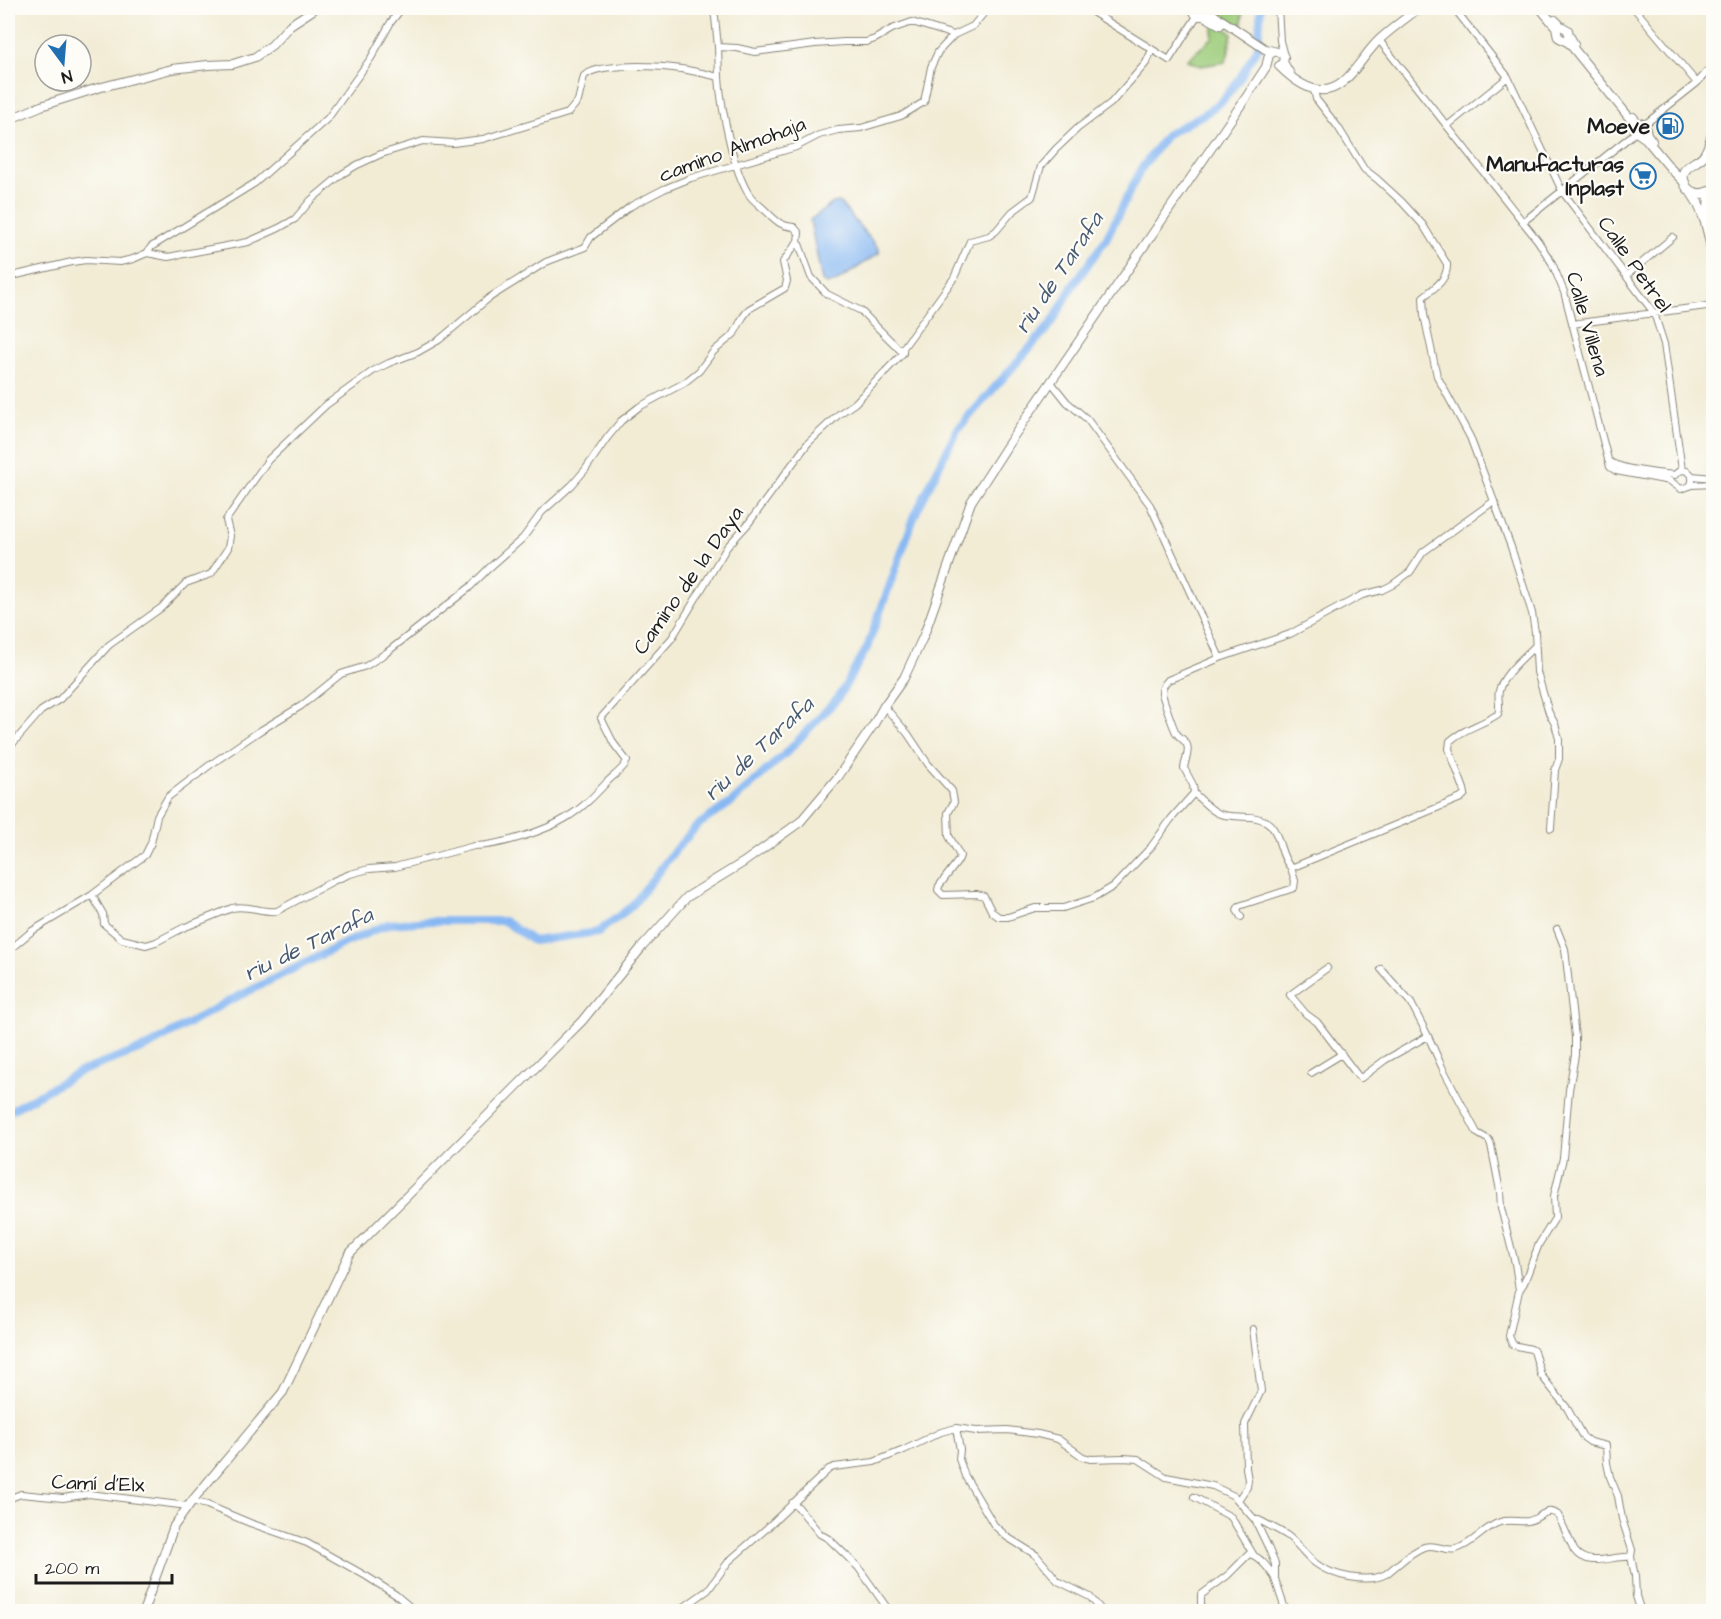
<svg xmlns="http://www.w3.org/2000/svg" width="1721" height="1619" viewBox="0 0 1721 1619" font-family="'Architects Daughter',sans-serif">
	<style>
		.park { fill: #9dcc7a; stroke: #5c744b; stroke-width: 1.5 }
		.water { fill: #87b8f3; stroke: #526a88; stroke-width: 1.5 }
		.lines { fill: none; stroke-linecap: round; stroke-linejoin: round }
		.river { stroke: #87b8f3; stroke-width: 8 }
		.minor-casing { stroke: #878478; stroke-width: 8 }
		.major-casing { stroke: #878478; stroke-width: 10 }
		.highway-casing { stroke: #878478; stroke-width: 11 }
		.minor { stroke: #fff; stroke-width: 6 }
		.major { stroke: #fff; stroke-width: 8 }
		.highway { stroke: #fff; stroke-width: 9 }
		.labels { text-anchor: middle; stroke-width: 4.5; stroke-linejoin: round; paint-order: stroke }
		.poi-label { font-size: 21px; font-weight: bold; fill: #1c1c1c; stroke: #fdfcf7; text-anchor: end }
		.street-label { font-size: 21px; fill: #1c1c1c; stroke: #fdfcf7 }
		.water-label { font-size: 22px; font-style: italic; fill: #475a72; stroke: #fdfcf7 }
	</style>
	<rect width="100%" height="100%" fill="#fdfcf7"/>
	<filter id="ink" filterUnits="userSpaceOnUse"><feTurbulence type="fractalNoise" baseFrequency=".0167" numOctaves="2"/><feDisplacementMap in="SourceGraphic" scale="12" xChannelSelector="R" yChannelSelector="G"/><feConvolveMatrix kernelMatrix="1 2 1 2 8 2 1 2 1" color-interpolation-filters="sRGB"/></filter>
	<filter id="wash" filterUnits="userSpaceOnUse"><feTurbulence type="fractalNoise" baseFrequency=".008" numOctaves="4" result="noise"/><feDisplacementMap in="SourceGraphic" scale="24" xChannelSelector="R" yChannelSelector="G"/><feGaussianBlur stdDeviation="1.35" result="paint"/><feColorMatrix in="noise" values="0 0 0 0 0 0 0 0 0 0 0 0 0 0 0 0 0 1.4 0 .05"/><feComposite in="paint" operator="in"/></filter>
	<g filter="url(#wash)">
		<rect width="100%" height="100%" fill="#f2ecd5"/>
		<!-- park -->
		<path class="park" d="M1211,8H1243L1242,28L1212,10Z
			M1214,21L1232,33L1228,55L1225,62L1201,66L1187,60L1212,38Z"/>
		<!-- water -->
		<path class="water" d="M839,202L879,249V253L836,282L826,284L822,281L810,220L833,203Z"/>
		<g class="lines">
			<!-- river -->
			<path class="river" d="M8,1112L79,1072L147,1047L223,1004L345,943L388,924L431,921H504L533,941L598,932L632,906L675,850L698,825L732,802L787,752L838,698L867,648L915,515L957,430L1052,323L1072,287L1106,239L1141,169L1167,134L1206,113L1223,100L1240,78L1258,47L1261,8"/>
		</g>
	</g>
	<g filter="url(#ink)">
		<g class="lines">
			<!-- minor casing -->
			<g class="minor-casing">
				<path id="minor" d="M712,8L715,17L718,47
					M1086,8L1169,60L1197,16
					M1278,8L1280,41L1284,56
					M1454,8L1508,77L1562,191L1654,313L1664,344L1682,470
					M1634,8L1697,83
					M1101,17L1107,8
					M1379,40L1538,241L1552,263L1564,292L1610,467L1616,471L1670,481L1681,489L1690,486L1692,482V476
					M1314,89L1316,99L1338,127L1364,169L1377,179L1402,202L1423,225L1447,264C1448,280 1434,288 1423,297L1424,315L1437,376L1470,437L1511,547L1532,613L1535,632L1537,672L1549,713L1555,724L1559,739V759L1555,770L1551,828
					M1644,125L1697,83L1714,64
					M1447,126L1508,77
					M1523,222L1636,132
					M798,241L811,277L827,294L861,311L903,353
					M147,253L151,247L255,183L328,118L371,58L391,22L402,8
					M1627,275L1673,237
					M8,277L72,262L86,260L120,262L133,259L147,253L168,257L248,242L279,228L295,219L311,200L342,174L357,165L381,154L423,141L453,143L483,139L568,113L578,101L584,76C599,62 661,66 681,69C694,71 706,74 719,77L718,47L737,48L755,52L815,44L844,42H866L875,39L892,29L912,22L954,35
					M1572,324L1714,305
					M1051,382L1067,402L1087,419L1150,505L1220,658
					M1608,460C1617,469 1661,474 1675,475C1680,468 1688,469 1692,476L1714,478
					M1691,485L1714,484
					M884,706L908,734L928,764L952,791L954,802L948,813L949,836L960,856L958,861L939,886L938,890L943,895L977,894L984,896L992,912L999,917H1008L1035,908H1063L1094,898L1114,886L1151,847L1171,819L1194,793L1193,785L1184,768C1185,760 1190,752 1187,745C1185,740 1180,738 1177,734C1174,731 1163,698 1162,693C1162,687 1164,684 1168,680L1220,658L1290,634L1362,595L1382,590L1392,585L1410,572L1423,552L1494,501
					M8,749L41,711L60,699L109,645L161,608L186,583L211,574L228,548L230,536L226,520L268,460L326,405L373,371L389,363L418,352L439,340L489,298L546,262L585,247L591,237L631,206L664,189L691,178L796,147L819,135L838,130L861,128L901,116L924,102L931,67L938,52L954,35L973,26L988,8
					M1194,793C1201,800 1211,811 1220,814C1234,819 1252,813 1267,822C1281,832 1279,856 1291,868L1461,798L1465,794L1464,789L1449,749L1450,741C1464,728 1482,725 1498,714C1501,706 1497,699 1499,691C1502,675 1524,657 1535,646
					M92,895L103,914L104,924L122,939L146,945L156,942L183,928L232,908C247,904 262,913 277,911L333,881L350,874L369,869L395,867L474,846C499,846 545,831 566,818C583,808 595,795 608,781C615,774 623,770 627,761L614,744L601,718L672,638L727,547L748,524L808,443L839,414L855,403L903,353V348L954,278L970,241L989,236L996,231L1012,212L1032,197L1041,166L1056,149L1078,128L1111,103L1146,63L1152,50
					M1241,917L1237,910L1239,906L1294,888L1295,881L1291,868
					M1557,929L1565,949L1575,1037V1055L1569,1090L1563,1158L1554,1196L1555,1218L1539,1244L1524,1283L1519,1291L1509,1336L1513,1345L1531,1349L1534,1351L1541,1375L1567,1408L1583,1437L1590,1442L1606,1446L1607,1463L1610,1477L1618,1496L1622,1519L1632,1550L1631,1557L1635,1576L1636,1596L1641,1612
					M8,951L32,931L92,895L145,855L151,843L157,816L168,797L210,765L258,732L301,706L341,674L366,666L386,653L469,588L489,568L523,538L542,512L572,485L585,470L607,438L621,421L639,407L684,383L699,371L713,352L734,334L743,317L749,309L785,288L787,281L783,262L798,241L799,233L794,227C781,226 776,221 767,212C762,207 755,202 750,196C733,172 721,107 719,77
					M1327,968L1290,995L1306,1014L1317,1022L1358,1076L1361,1078L1385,1060L1428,1036
					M1381,969L1411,1003L1428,1036L1442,1067L1477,1133L1489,1140L1491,1145L1500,1191L1501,1208L1515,1263L1519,1290
					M1311,1073L1342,1054
					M956,1428L960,1450L959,1459L965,1476L994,1525L1007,1537L1036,1555L1058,1581L1090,1597L1103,1612
					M1194,1497L1231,1517L1253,1554
					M8,1499L21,1494L63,1498L89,1494L188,1506
					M1238,1500L1247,1487L1248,1480L1246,1468L1245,1424L1261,1391L1253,1329
					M192,1501L207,1505L250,1523L307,1543L366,1576L396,1595L416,1612
					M792,1503L798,1507L820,1534L829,1539L858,1567L890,1612
					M1255,1520H1259C1268,1525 1279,1530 1288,1536C1298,1544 1305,1555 1315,1563C1332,1576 1367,1584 1386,1574C1398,1565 1410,1552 1424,1547C1436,1543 1445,1552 1456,1549C1474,1544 1484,1527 1500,1522C1509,1519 1519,1522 1528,1521C1540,1519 1546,1506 1558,1515L1574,1550C1587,1569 1613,1555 1631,1557
					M677,1612L708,1590L729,1561L767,1528L829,1469L834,1467L874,1462L904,1450L941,1432L956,1428L976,1431L1007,1430L1038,1434L1058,1439L1083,1457L1091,1459L1123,1458L1138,1459L1166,1477L1213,1486L1234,1496L1255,1520L1268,1547L1275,1564V1579L1286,1612
					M1201,1612V1595L1228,1575L1249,1554C1260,1556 1269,1569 1275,1578"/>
			</g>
			<!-- major casing -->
			<g class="major-casing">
				<path id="major" d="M1194,8V12L1197,16H1204L1220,25
					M1540,8L1556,27L1558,37L1569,43L1632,121L1636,132L1646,139L1671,169L1685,183
					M1208,11L1265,49L1281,53L1284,57L1283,62L1290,74
					M1555,20L1561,26L1568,30L1569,35L1574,44
					M1279,66C1296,83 1321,101 1343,82C1357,70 1366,52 1380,39C1392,28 1406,18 1419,8
					M1633,117L1637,122L1645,125L1647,134L1652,141
					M8,120L41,106L98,88L172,69L208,65L233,64L255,57L272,45L290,25L316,8
					M143,1612L174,1526L192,1501L283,1392L349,1254L582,1021L642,947L687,897L744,862L800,822L838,777L874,724L884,706L904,678L924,635L971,502L1009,443L1247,96L1266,67L1269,55L1273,52"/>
			</g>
			<!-- highway casing -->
			<g class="highway-casing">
				<path id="highway" d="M1714,128C1711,137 1710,147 1704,155C1696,165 1677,166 1685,184C1687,189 1691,192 1696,193C1703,195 1708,193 1714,188
					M1713,165L1714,146
					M1711,191C1706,204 1710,215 1714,228
					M1691,192C1705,211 1709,236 1714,260"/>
			</g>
			<!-- minor -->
			<use href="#minor" class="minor"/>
			<!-- major -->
			<use href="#major" class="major"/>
			<!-- highway -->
			<use href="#highway" class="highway"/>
		</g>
	</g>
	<!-- icons -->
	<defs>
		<g id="fuel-ring" transform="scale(1.35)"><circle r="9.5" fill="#fdfcf7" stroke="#1f6fb2" stroke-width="1.5"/><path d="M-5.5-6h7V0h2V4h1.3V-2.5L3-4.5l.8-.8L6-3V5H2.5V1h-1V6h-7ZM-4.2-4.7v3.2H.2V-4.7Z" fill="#1f6fb2"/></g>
		<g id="supermarket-ring" transform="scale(1.35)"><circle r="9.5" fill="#fdfcf7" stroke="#1f6fb2" stroke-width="1.5"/><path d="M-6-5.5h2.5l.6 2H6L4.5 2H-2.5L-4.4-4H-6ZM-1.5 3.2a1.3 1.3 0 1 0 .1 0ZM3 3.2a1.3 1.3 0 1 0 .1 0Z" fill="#1f6fb2"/></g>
	</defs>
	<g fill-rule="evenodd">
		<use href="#fuel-ring" x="1670" y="126"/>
		<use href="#supermarket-ring" x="1643" y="176"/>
	</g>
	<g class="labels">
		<!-- poi labels -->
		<g class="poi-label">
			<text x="1650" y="133">Moeve</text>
			<text x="1624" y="171">Manufacturas<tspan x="1624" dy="24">Inplast</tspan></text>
		</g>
		<!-- street labels -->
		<g class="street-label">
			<text transform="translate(732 149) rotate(-20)" y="7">camino Almohaja</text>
			<text transform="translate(1635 264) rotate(55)" y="7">Calle Petrel</text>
			<text transform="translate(1588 324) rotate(74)" y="7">Calle Villena</text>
			<text transform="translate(688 580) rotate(-55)" y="7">Camino de la Daya</text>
			<text transform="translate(98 1483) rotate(2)" y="7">Camí d'Elx</text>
		</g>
		<!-- water labels -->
		<g class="water-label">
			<text transform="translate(1058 272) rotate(-56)" y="8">riu de Tarafa</text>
			<text transform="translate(758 748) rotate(-43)" y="8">riu de Tarafa</text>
			<text transform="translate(308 943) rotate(-26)" y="8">riu de Tarafa</text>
		</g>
	</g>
	<!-- margin -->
	<rect width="1721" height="1619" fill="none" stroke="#fdfcf7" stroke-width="30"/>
	<!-- north arrow -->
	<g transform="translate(63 63) rotate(164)"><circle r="28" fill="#fdfcf7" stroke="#a3a29f" stroke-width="1.5"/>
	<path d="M0-4.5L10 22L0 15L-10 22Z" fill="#1f6fb2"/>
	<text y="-9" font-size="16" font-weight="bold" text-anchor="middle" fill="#1c1c1c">N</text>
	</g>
	<!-- scale -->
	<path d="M36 1574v9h136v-9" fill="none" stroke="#1c1c1c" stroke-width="3"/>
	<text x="45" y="1574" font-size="18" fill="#1c1c1c" stroke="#fdfcf7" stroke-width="4.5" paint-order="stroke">200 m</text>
</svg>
